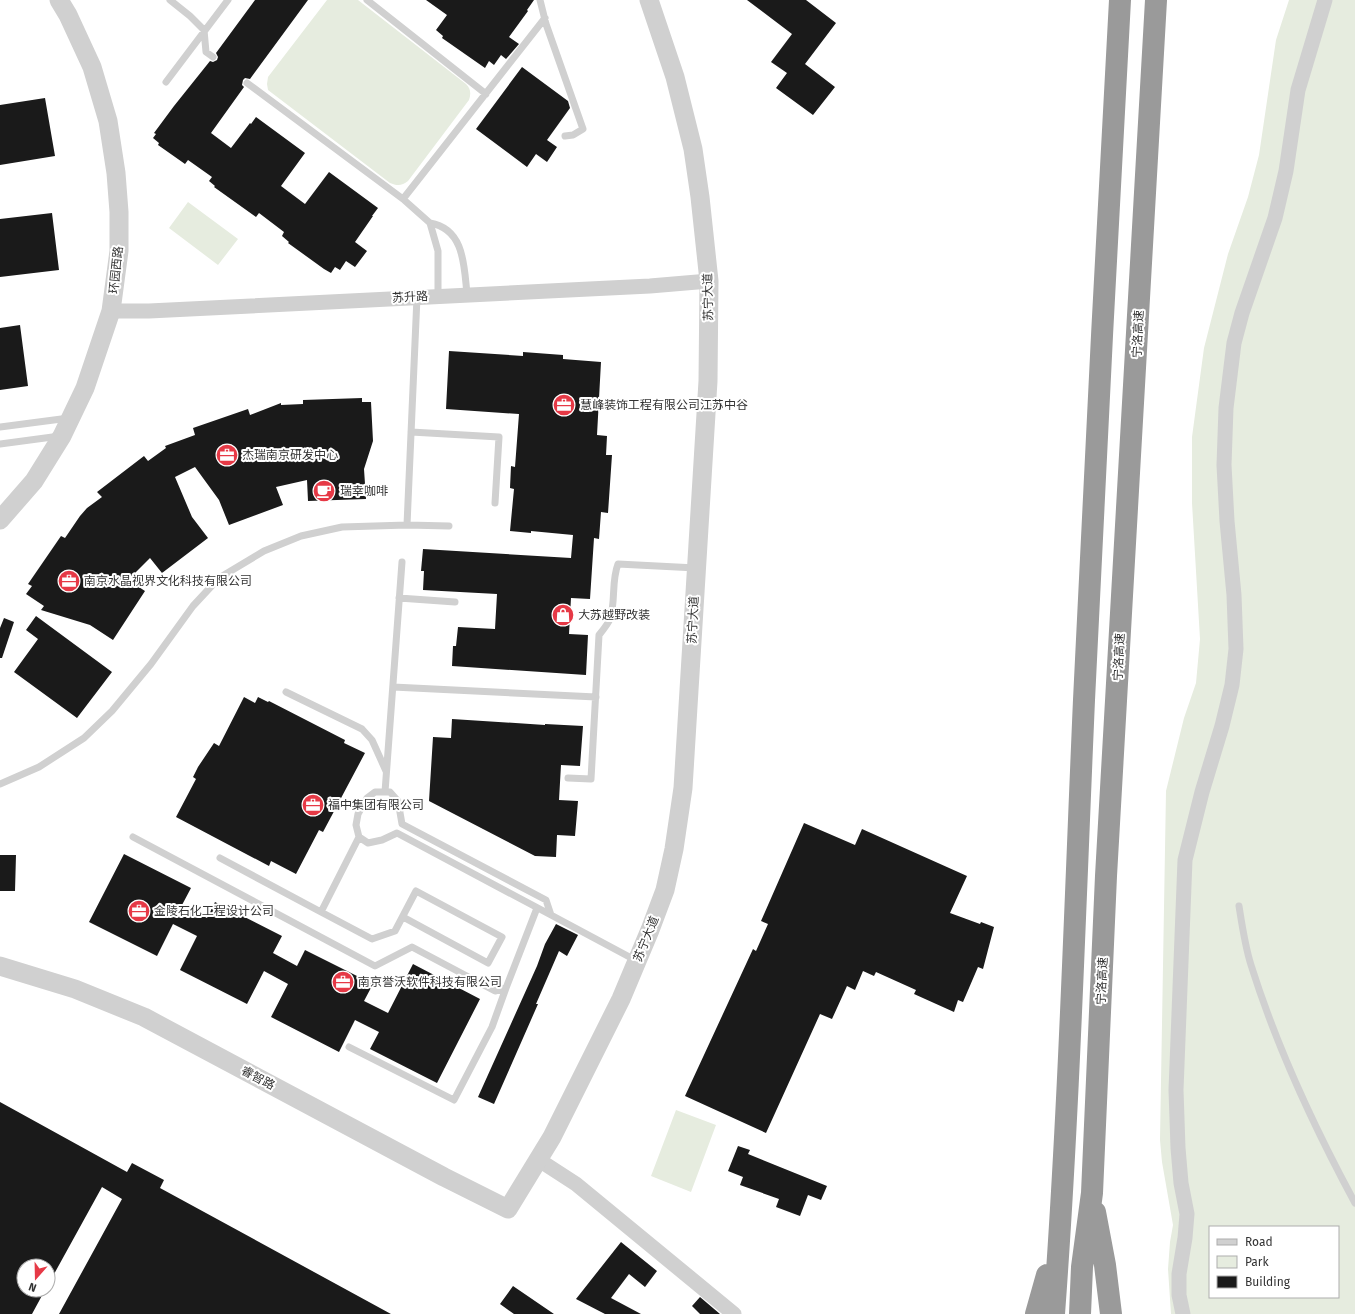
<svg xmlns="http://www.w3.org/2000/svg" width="1355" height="1314" viewBox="0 0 1355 1314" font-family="'Fira Sans','Noto Sans SC',sans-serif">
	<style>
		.green { fill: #e6ecdf; fill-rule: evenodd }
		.building { fill: #1a1a1a }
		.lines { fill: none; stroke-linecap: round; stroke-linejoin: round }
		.service { stroke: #d0d0d0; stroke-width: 7 }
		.minor { stroke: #d0d0d0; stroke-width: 15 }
		.tertiary { stroke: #d0d0d0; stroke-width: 19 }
		.motorway { stroke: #9a9a9a; stroke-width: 22 }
		.labels { text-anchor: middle; stroke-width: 4; stroke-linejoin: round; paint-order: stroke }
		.street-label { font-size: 12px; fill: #333; stroke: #fff }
		.poi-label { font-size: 12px; fill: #333; stroke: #fff; text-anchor: start }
	</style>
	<rect width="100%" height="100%" fill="#fff"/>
	<!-- green -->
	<path class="green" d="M327,0H358L466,84C471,89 471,94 469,100L408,181C402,186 397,186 390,183L268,90L267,84L268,77Z
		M1289,0H1355V1314H1171L1168,1269L1170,1242L1173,1225L1162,1162L1160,1140L1166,791L1184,718L1196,683L1200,639L1192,503V437L1204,348L1228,254L1248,197L1259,155L1276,40ZM1210,1227H1338V1297H1210Z
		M188,202L238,239L218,265L169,228Z
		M676,1110L716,1125L691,1192L651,1176Z"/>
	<!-- building -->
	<path class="building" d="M255,0H308L250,79L245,78L243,80L242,85L244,87L211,133L231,148L250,123L251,124L256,117L305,153L281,186L305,204L329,172L378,208L372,216H373L355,242L367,251L355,267L346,261L340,270L335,267L331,273L324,269L288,243L289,242L282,236L284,232L259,213L256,217L214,187L215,186L209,181L212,177L188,160L185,164L158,145L159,143L153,138L156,134L154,133L174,106L210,61L213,62L217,60L218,57L216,53Z
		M426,0H534L527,10L528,11L509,37L519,44L506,59L501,55L494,65L489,61L485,68L442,38L443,36L436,30L447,15Z
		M747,0H806L836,23L805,64L835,87L813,115L776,88L787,73L771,62L792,34Z
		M522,67L568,101L570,108L547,140L557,147L547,162L536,154L527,167L476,129Z
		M45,98L55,156L0,165V105Z
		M52,213L59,270L0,277V219Z
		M20,325L28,386L0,390V328Z
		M449,351L523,356V352L563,355V359L601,362L597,435L607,436L606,455H612L608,513L601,512L599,539L594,538L590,599L571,598L569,634L588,635L586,675L452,666L453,646H456L458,627L495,629L497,594L423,590L424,571H421L423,549L571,558L573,535L531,531V533L510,531L514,489L510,488L511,466L515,467L519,414L446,409Z
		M362,398V402H371L373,441L364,469L366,499L308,501L307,480L276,487L283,505L229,525L219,500L195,467L175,477L192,517L208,538L162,573L150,558L128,580L145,591L113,640L90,625L41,610L44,606L26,594L32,586L28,584L61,536L65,538L80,516L87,508L102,497L97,492L144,456L148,461L166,448L165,446L195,435L193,428L248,409L250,415L281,403V405L303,404V400Z
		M36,616L112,672L77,718L14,672L38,639L26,630Z
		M4,618L14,622L2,658H0V628Z
		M244,697L255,703L258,697L268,702L269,701L345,740L344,743L365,753L323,832L319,830L296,874L271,861L269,866L176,817L196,779L193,777L198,767L214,743L219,746Z
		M452,719L545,725V724L583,726L580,766L561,765L559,800L578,801L575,836L557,835L556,857L535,856L429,801L433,737L451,738Z
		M804,823L855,845L862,829L967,876L950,913L980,924L981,922L994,927L983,969L978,967L963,1002L958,1000L954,1012L914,994L916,990L876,972L874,976L863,971L855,990L847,986L832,1019L820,1014L766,1133L685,1096L753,949L756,951L768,924L761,921Z
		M124,854L191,888L182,905L207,918L215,902L282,936L273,953L297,966L305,950L373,984L364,1001L388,1013L413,964L480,999L437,1083L370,1049L379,1032L355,1020L339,1052L271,1017L288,984L264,971L247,1004L180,970L197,936L173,924L157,956L89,922Z
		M0,855H16L15,891H0Z
		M556,924L578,935L567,956L559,951L536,1004H538L494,1104L478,1097L537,966L545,944Z
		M0,1102L127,1172L132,1163L164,1180L160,1188L391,1314H59L122,1199L102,1187L48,1285V1266H24V1290H45L32,1314H0Z
		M738,1146L750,1150L748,1154L827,1186L821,1200L808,1195L800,1216L776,1207L779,1199L740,1185L743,1177L728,1171Z
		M621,1242L657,1271L645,1287L629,1274L611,1298L641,1314H605L576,1299Z
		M513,1286L554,1314H514L500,1304Z
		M700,1297L720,1314H700L692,1306Z"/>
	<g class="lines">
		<!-- service -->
		<path class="service" d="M170,0L190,16L204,30L206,52L213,57
			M367,0L486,94
			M540,0L546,24L583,129L573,135L565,136
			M166,82L228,0
			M247,83L403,199L430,223L438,251V296
			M403,199L545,18
			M430,223C465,229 464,267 467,294
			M0,427L69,418
			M411,432L499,437L495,503
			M0,444L60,436
			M407,525L417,297
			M399,598L455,602
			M393,687L596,697
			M286,692L362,729L372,740L386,771
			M568,778L591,779L599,635C603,630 608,624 610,619C616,601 611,582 618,564L696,568
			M0,784L39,767L84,738L112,711L151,664L193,606L219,578L264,551L301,536L342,527L407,525L449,526
			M385,792L402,562
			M133,837L375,966L412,947L495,991L506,988L537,908
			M220,858L321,912L359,837
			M1239,906C1242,925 1245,946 1251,965C1277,1048 1314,1127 1355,1203
			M321,912L372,939L395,931L416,891L502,937L488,963L403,917
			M551,915L397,833L382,840L368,843L359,837L356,825L358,814L367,798L375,792H390L398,801L402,824L546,900L551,915L637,961
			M349,1047L454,1100L492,1027L506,988"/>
		<!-- minor -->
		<path class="minor" d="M111,311H149L650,286L709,281
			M539,1160L576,1184L734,1314
			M1183,1314L1179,1295V1274L1185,1238L1187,1214L1181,1183L1178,1148L1176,1090L1185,860L1202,792L1222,726L1232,685L1236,649L1234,595L1227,521L1224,465L1226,408L1234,343L1242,313L1275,218L1286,171L1298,90L1325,0"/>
		<!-- tertiary -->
		<path class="tertiary" d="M0,520L34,481L62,436L85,388L111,311L119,251V212L116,173L108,121L92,67L68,15L59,0
			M0,966L75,989L144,1017L444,1177L508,1209L552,1137L621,999L650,930L665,890L674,849L683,788L708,381L709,281L700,197L693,149L675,77L649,0"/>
		<!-- motorway -->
		<path class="motorway" d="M1095,1212L1105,1265L1111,1314
			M1036,1314L1047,1275
			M1054,1314C1069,1110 1075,905 1084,700C1095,467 1107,233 1120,0
			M1080,1314L1082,1267L1092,1193L1106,876L1156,0"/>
	</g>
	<!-- icons -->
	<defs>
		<g id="office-disc" transform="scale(1.15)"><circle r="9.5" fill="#e63946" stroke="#fff"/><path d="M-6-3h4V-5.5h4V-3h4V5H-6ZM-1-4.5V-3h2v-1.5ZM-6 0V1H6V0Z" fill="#fff"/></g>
		<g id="cafe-disc" transform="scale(1.15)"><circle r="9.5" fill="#e63946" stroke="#fff"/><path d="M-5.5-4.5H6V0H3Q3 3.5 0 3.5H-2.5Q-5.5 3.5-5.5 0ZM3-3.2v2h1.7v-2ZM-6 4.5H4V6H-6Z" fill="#fff"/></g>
		<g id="shop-disc" transform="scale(1.15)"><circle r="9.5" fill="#e63946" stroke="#fff"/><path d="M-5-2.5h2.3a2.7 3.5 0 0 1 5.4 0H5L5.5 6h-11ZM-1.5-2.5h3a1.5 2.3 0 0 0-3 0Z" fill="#fff"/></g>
	</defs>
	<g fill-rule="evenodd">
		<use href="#office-disc" x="564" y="405"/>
		<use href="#office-disc" x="227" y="455"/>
		<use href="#cafe-disc" x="324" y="491"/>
		<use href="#office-disc" x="69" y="581"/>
		<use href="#shop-disc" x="563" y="615"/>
		<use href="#office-disc" x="313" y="805"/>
		<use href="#office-disc" x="139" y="911"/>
		<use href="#office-disc" x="343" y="982"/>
	</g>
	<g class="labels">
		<!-- street labels -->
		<g class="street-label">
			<text transform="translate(116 270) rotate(-84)" y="4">环园西路</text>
			<text transform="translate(410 297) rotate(-3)" y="4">苏升路</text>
			<text transform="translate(708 297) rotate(-91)" y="4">苏宁大道</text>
			<text transform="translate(1138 334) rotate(-87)" y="4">宁洛高速</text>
			<text transform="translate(693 620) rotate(-87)" y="4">苏宁大道</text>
			<text transform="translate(1119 657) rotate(-87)" y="4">宁洛高速</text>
			<text transform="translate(646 939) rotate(-68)" y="4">苏宁大道</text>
			<text transform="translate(1102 981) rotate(-87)" y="4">宁洛高速</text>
			<text transform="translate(258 1078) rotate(28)" y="4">睿智路</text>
		</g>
		<!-- poi labels -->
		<g class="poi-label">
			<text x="580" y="409">慧峰装饰工程有限公司江苏中谷</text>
			<text x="242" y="459">杰瑞南京研发中心</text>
			<text x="340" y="495">瑞幸咖啡</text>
			<text x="84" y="585">南京水晶视界文化科技有限公司</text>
			<text x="578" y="619">大苏越野改装</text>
			<text x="328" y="809">福中集团有限公司</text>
			<text x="154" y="915">金陵石化工程设计公司</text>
			<text x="358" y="986">南京誉沃软件科技有限公司</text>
		</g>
	</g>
	<!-- legend -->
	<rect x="1209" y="1226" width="130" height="72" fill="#ffffff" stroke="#adadad"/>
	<rect x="1217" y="1239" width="20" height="6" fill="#d0d0d0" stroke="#adadad"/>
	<text x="1245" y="1246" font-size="12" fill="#333333">Road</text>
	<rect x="1217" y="1256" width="20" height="12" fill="#e6ecdf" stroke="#adadad"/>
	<text x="1245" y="1266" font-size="12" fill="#333333">Park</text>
	<rect x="1217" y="1276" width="20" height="12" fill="#1a1a1a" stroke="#adadad"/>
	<text x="1245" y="1286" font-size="12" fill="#333333">Building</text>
	<!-- north arrow -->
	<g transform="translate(36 1278) rotate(200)"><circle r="19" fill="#ffffff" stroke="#adadad"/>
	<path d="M0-3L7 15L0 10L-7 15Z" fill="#e63946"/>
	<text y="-6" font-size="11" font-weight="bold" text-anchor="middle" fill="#333333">N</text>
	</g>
</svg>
